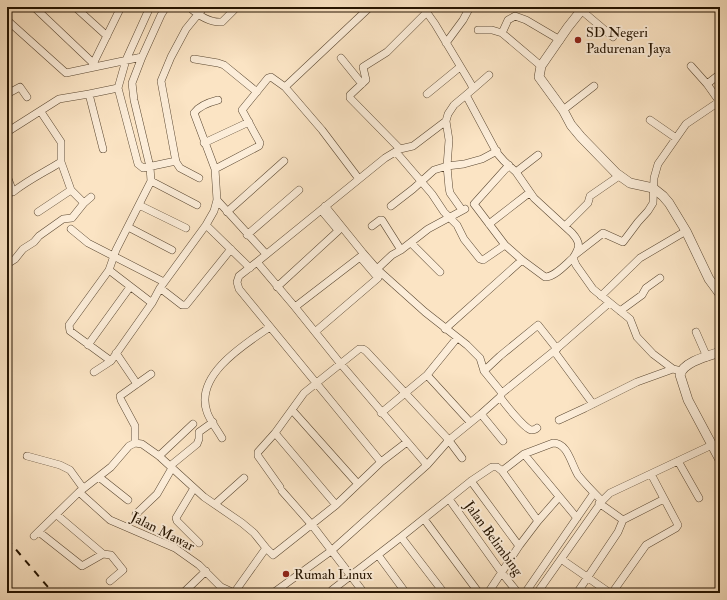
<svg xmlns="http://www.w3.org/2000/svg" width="727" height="600" viewBox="0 0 727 600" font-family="'IM FELL Double Pica',serif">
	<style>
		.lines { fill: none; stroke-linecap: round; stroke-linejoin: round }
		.minor-casing { stroke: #5a4731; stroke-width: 8 }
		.tertiary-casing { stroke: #5a4731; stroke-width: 10 }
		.minor { stroke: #fcedd9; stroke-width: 7 }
		.tertiary { stroke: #fcedd9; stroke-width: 9 }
		.rail { stroke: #241300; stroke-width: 2; stroke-dasharray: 7 7; stroke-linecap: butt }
		.poi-dot { fill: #8f2418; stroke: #fcedd9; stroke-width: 1.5 }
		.labels { text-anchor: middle; stroke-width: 4; stroke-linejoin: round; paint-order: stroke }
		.poi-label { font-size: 14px; fill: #241300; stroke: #fcedd9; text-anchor: start }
		.street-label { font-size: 14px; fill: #241300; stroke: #fcedd9 }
	</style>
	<rect width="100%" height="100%" fill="#fbe4c4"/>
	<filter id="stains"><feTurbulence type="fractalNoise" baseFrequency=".005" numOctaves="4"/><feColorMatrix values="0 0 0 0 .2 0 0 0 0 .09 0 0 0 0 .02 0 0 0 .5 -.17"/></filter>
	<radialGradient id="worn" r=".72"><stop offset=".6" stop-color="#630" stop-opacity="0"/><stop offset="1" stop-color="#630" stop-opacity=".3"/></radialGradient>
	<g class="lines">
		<!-- minor casing -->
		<g class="minor-casing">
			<path id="minor" d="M34,7L93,63
				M75,7L107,36
				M150,7L126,60L118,88L138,164L143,168L176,161
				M189,7C198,15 211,23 222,22L234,10
				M423,7L435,24L471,84L473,89L466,95L497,153L504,161L516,172L534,198L572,233C581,243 580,247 573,258L576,265L593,289L630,319L637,337L653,354L673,369L681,371
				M581,10L613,37
				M7,20L66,73L142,57
				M478,30H492L502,33L541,66
				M502,33L508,20L515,16L526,20L560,40
				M446,43L463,20L470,7
				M341,58L362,84
				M194,59L218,63L224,65L257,92
				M92,66L121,7
				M691,66L707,84
				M285,87L370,7
				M473,89L489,75
				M7,94L20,87L27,97
				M427,94L460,67
				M719,101L707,84L720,74
				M563,110L594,86
				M41,112L61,142V162L71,190L84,203L91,197
				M650,120L676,138
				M446,121L449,140L447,166L449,188L450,193L462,210
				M7,132L59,99L89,94
				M204,143L249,122
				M103,149L89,94L118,88
				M400,149L350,98V95L366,80L363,67L387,52L427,12
				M396,152L432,194L444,212L457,225L464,239L480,259L483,260L505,245
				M509,165L474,204L505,245L522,260L545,277C555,277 566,264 573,258
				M215,169L259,146L260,143L242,110L268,78L271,77L285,87L322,130L359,179
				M516,172L538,155
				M7,176L13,192C28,180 45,172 61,162
				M199,178L180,168L176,162L161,81L171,57L186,29L204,7
				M151,181L197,205
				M217,200L266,254
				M139,205L186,228
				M325,206L363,253L377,269L425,312L467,345L480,358L484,371L502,393
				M391,206L413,189L434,170L447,166L464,164L482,159L497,151
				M38,212L71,190
				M227,212L284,161
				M489,224L529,193
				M206,225L250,268
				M372,226L380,220H382L401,250
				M565,226L588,203L590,196L619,176
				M128,227L172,250
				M71,229L88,243L164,282
				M247,235L299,190
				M411,243L440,272
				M576,254L603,233L623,242L638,222L648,211L653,203L654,178L658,164L686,124L720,101
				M257,262L295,307L340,363L427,465
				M7,264L15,259L23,249L34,242L39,236L63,219L72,218L84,203
				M377,269L392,255L401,250L428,229L465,209
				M109,270L152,303
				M277,287L338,231L337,229L321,210
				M160,288L182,305H186L231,249
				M601,296L640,258L686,231
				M295,307L360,257L378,278L315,332
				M620,311L642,295L646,288L660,278
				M445,329L522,260
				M696,332L707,357
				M88,345L130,287
				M554,351L593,404
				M116,353L137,384
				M111,361L70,331L69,325L109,270L116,250L151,181L150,167L134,100L132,83L142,57L161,15L166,7
				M484,371L500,356L538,325L557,349
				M94,372L111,361L152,303L160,288L206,225L214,211L217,200L215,169L194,113C199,106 210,102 218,100
				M427,375L470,422
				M500,397C505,404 524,428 531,430C533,430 536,429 537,428
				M292,410L358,484
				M381,413L427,375L457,338
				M481,414L503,441
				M559,420L585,408L637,382L673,369
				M275,433L336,505
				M222,438C218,431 209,419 207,412C194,375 245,344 270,327
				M135,443V426L121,400L120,396L151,374
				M524,454L577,518
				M27,456L60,465L70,470L83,488
				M159,456L193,424
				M678,461L699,498
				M381,462L239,289L237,282L239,276L257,262L385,158L400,149L413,146L446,121L448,114L454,105L466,95
				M170,466L197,444L199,439V432L213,422
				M502,471L524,454L553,443C568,443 571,464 578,475C585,484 594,493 602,501L537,593
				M99,477L128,500
				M471,481L519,546
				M280,487L258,456V452L275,433L304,393L359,349H363L366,351L447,438L462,458
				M194,488L176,518L177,521L199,543
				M282,491L312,525L364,593
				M79,492L110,520L175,548L199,565L221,587L234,593
				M449,499L502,573L518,593
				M602,501L610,493L712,445
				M599,503L623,520
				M215,504L244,478
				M136,514L157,494L172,468
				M57,515L103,554
				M424,519L479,593
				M39,532L82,566L103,554L111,555L123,570L110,581
				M34,536L79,492L111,467L129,446L135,443L142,444L159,456L204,497L242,523L254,533L266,548L234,593
				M401,537L444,593
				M266,548L273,555L336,505L381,462L407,442
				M378,555L406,593
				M561,559L610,593
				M183,593L206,571
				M273,593L331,551L427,465L449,440L481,414L500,397L502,393L554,351L609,303
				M330,593L332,590L401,537L471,481L492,467H497L502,471L538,521
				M488,593L519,546L538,521L559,497
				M525,593L594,493
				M577,593L618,532L623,520L664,499
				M612,593L646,545L676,528L678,525L651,474"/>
		</g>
		<!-- tertiary casing -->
		<g class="tertiary-casing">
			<path id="tertiary" d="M584,7L568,27L541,66L539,77L563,110L571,125L581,137L616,173L630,183L653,188L663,196L669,203L686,231L709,279L720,294
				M720,352C708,356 683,362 680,375L688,400L720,460"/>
		</g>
		<!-- minor -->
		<use href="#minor" class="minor"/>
		<!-- tertiary -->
		<use href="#tertiary" class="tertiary"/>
		<!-- rail -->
		<path class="rail" d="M7,539L53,593"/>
	</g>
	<!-- markers -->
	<g class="poi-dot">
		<circle cx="578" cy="40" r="4"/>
		<circle cx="286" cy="574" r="4"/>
	</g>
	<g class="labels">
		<!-- poi labels -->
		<g class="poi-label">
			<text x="586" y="37">SD Negeri<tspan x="586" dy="16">Padurenan Jaya</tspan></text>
			<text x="294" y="579">Rumah Linux</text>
		</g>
		<!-- street labels -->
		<g class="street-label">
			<text transform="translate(163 531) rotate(27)" y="5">Jalan Mawar</text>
			<text transform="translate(494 538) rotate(54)" y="5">Jalan Belimbing</text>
		</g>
	</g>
	<!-- margin -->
	<rect width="727" height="600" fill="none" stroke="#fbe4c4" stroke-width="24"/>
	<rect x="8" y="8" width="711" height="584" fill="none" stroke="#241300" stroke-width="2"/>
	<rect x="12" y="12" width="703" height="576" fill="none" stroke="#241300"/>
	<rect width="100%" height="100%" filter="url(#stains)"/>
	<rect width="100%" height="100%" fill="url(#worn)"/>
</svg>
